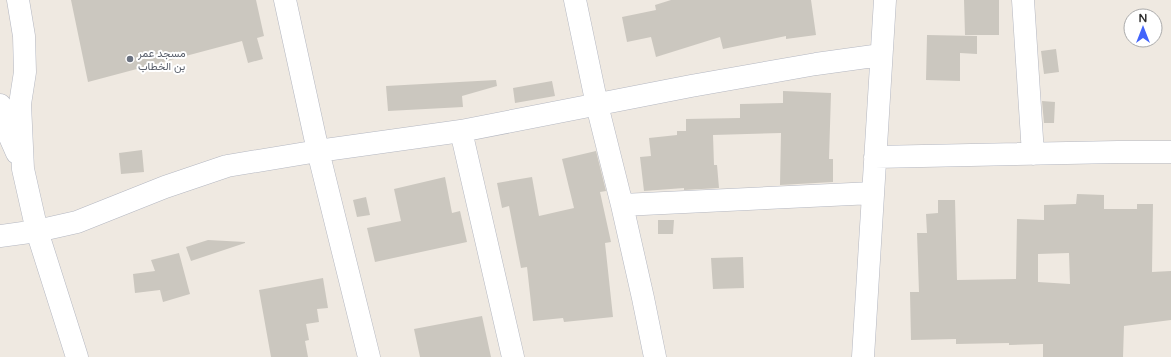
<svg xmlns="http://www.w3.org/2000/svg" width="1171" height="357" viewBox="0 0 1171 357" font-family="'Varela Round',Vazirmatn,sans-serif">
	<style>
		.building { fill: #cbc7bf; fill-rule: evenodd }
		.lines { fill: none; stroke-linecap: round; stroke-linejoin: round }
		.minor-casing { stroke: #b4b7c1; stroke-width: 23 }
		.minor { stroke: #fff; stroke-width: 22 }
		.worship-dot { fill: #6b7280; stroke: #fff; stroke-width: 1.5 }
		.labels { text-anchor: middle; stroke-width: 4; stroke-linejoin: round; paint-order: stroke }
		.worship-label { font-size: 11px; fill: #5b616d; stroke: #fff; text-anchor: start }
	</style>
	<rect width="100%" height="100%" fill="#efe9e1"/>
	<!-- building -->
	<path class="building" d="M71,0H256L264,36L257,38L263,59L248,63L242,41L88,82Z
		M671,0H811L816,35L786,39V36L723,49L720,37L656,57L651,37L627,42L622,17L656,10L655,5Z
		M964,0H999V35H965Z
		M927,35L977,36V54L960,53V81L926,80Z
		M1056,49L1059,72L1044,74L1041,51Z
		M496,80L497,86L462,96L463,107L388,111L386,86Z
		M552,81L555,96L515,103L513,88Z
		M783,91L831,93L829,159H833V182L780,185L781,133L713,135L714,165H717L719,188L684,190V188L644,191L640,157L651,156L649,138L677,135V131H686V119L740,118V104L783,103Z
		M1042,101L1055,102L1054,123H1044Z
		M142,150L144,172L121,174L119,153Z
		M596,151L606,191L600,192L611,242L605,243L613,317L564,322L563,318L533,321L527,267L521,268L509,206L502,208L497,183L532,177L539,216L574,208L562,159Z
		M445,177L452,213L460,211L467,242L375,262L367,228L401,221L394,189Z
		M1077,194L1104,195V209H1137V204H1153L1152,272L1171,271V320L1124,326L1123,357H1043V344L1009,345V343L956,344V339L911,340L910,292H919L917,233H927L926,214L938,213V200H955L957,280L1016,279L1017,219L1044,220V205L1076,204ZM1069,253L1070,284L1038,282V254Z
		M366,197L370,215L357,217L353,200Z
		M658,220H674L673,234H658Z
		M208,240L245,242V243L191,261L186,247Z
		M179,253L190,294L163,302L160,290L135,293L133,274L155,271L151,260Z
		M743,257L744,288L713,289L711,258Z
		M323,278L328,308L317,309L319,322L306,324L309,340L305,341L308,357H271L259,290Z
		M482,316L491,357H420L414,329Z"/>
	<g class="lines">
		<!-- minor casing -->
		<g class="minor-casing">
			<path id="minor" d="M18,0L24,36L25,72L20,104L23,169L37,231L77,357
				M285,0L318,151L369,357
				M575,0L597,105L622,205L643,298L655,357
				M1023,0L1033,154
				M0,105L9,135L17,153
				M461,131L513,357
				M875,157L1118,152H1171
				M622,205L873,193
				M0,236L37,231L77,222L165,187L227,166L318,151L461,131L691,86L816,64L881,55
				M863,357L885,0"/>
		</g>
		<!-- minor -->
		<use href="#minor" class="minor"/>
	</g>
	<!-- markers -->
	<circle class="worship-dot" cx="130" cy="59" r="4"/>
	<g class="labels">
		<!-- worship labels -->
		<g class="worship-label">
			<text x="138" y="57">مسجد عمر<tspan x="138" dy="13">بن الخطاب</tspan></text>
		</g>
	</g>
	<!-- north arrow -->
	<g transform="translate(1143 28)"><circle r="19" fill="#ffffff" stroke="#ababab"/>
	<path d="M0-3L7 15L0 10L-7 15Z" fill="#4264fb"/>
	<text y="-6" font-size="11" font-weight="bold" text-anchor="middle" fill="#2e2e2e">N</text>
	</g>
</svg>
